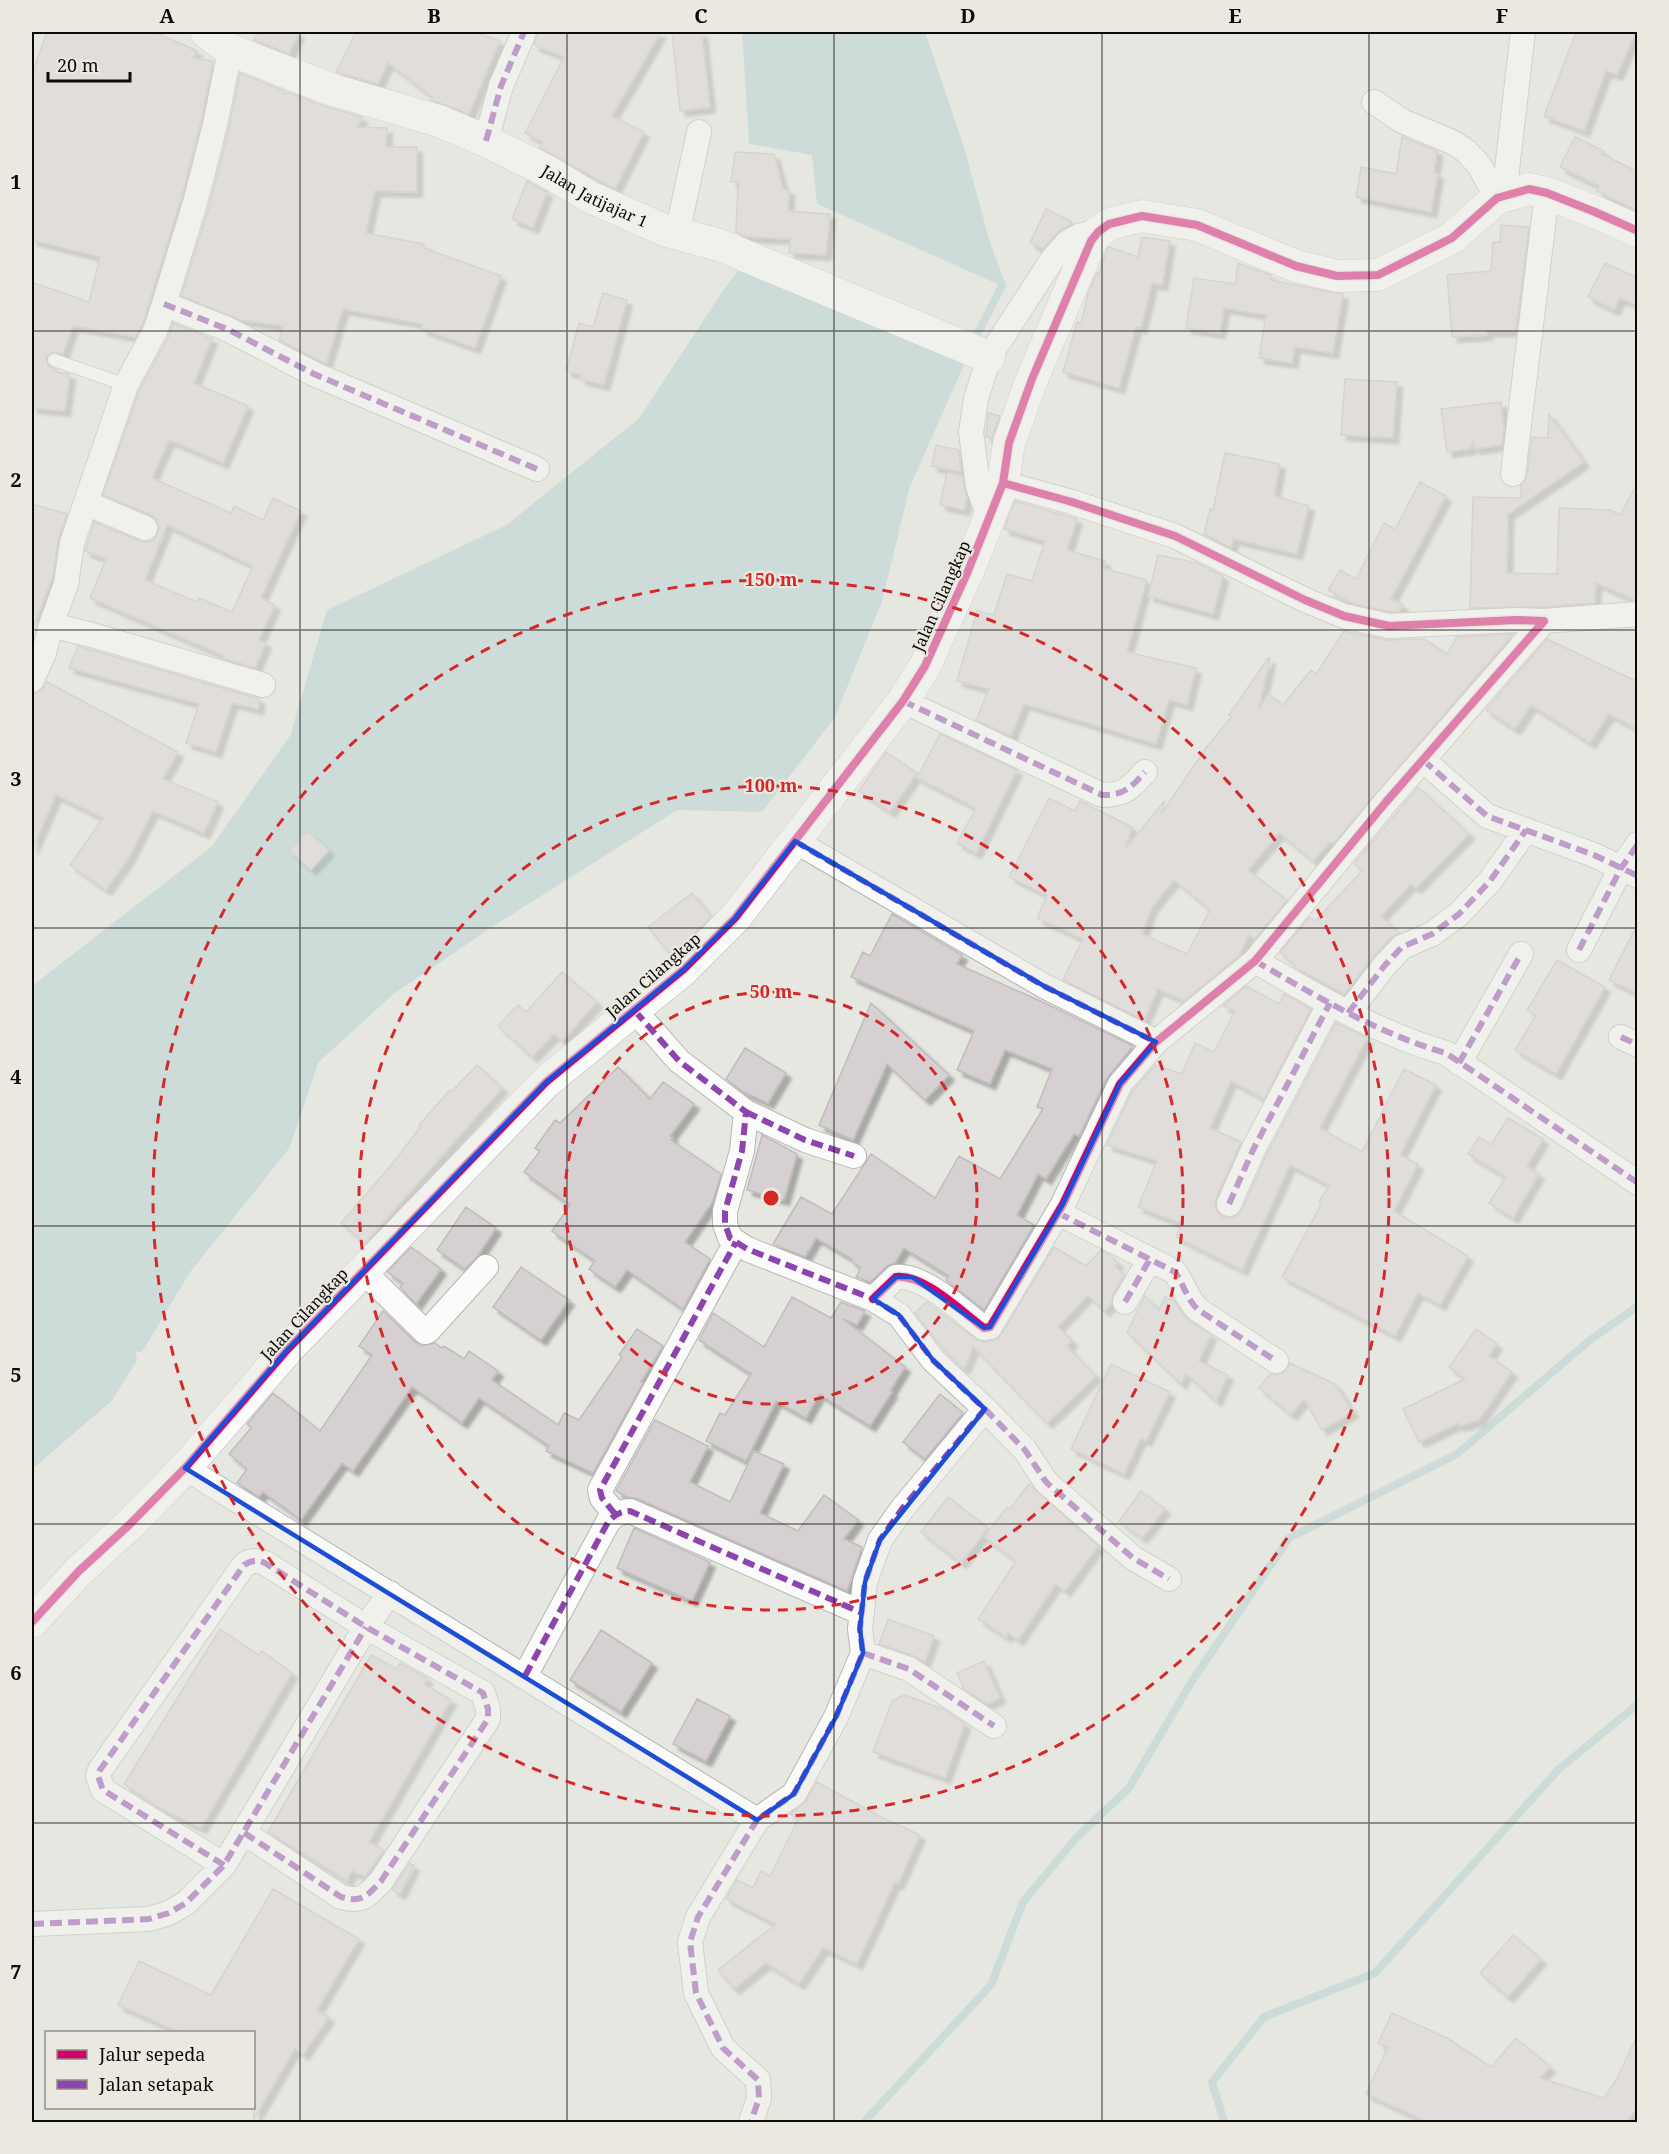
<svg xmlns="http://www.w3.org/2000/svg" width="1669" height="2154" viewBox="0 0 1669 2154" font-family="'Noto Serif',serif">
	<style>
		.water { fill: #afcfce }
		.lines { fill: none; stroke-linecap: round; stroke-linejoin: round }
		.stream { stroke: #afcfce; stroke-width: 8 }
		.building { fill: #d7d0d2; stroke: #bfbdbc; stroke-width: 1.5; fill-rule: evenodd; filter: url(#shadow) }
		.service-casing { stroke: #b6b6b2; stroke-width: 14 }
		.minor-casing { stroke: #b6b6b2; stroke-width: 26 }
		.tertiary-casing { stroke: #b6b6b2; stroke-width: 33 }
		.service { stroke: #fbfbfb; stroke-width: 12 }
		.minor { stroke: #fbfbfb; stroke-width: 24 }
		.tertiary { stroke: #fbfbfb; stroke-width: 32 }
		.quiet { stroke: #8e44ad; stroke-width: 6; stroke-dasharray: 12 6; stroke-linecap: butt }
		.cycleway-casing { stroke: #eae8df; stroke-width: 11 }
		.cycleway { stroke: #d6006c; stroke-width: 8 }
		.marked { fill: none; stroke: #1d4ed8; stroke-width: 4.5; stroke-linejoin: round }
		.grid { fill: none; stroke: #0c0b08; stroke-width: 1.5; stroke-opacity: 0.55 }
		.ring { fill: none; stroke: #d62828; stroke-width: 3; stroke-dasharray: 10 8 }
		.labels { text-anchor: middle; stroke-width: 4.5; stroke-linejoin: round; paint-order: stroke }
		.street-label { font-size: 16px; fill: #0c0b08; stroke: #eae8df }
		.centre { fill: #d62828; stroke: #eae8df; stroke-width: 3 }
		.ring-label { font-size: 18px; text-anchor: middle; font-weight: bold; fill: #d62828; stroke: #eae8df; stroke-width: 4.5; stroke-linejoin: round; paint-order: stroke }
		.neatline { fill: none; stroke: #0c0b08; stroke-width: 2 }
		.grid-label { font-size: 20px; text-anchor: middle; font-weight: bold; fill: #0c0b08 }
	</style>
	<defs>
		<filter id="shadow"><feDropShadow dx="5.5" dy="5.5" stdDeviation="1.5" flood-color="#0004"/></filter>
	</defs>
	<rect width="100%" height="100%" fill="#e7e7e2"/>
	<!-- water -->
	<path class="water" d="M742,32H921L961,151L986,243L1002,286L817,204L812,155L749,144Z
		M743,271L961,362L906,486L878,601L831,716L760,808L676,806L494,921L391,991L315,1060L286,1146L186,1271L109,1398L32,1464V991L214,850L293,737L330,613L509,528L642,421L725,295Z"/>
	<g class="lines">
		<!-- stream -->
		<path class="stream" d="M921,32L961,151L986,243L1002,286L972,344
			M32,991L214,850L294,737L330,613L509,528L642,421L725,295L743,271L751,273
			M140,1348L186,1271L286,1146L315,1060L391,991L494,921L676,806L760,808L831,716L878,601L906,486L961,362
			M32,1464L109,1398L133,1359
			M864,2122L991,1985L1023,1902L1076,1838L1129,1788L1192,1681L1289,1538L1457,1454L1590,1340L1638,1306
			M1224,2122L1212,2082L1264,2017L1375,1973L1559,1769L1638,1704"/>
	</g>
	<!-- building -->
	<path class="building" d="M47,32H155L197,51L194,58L213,61L201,122L181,199L143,323L136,337L73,326L63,354L53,352L46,357L48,366L57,370V372L70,374L65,411L32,408V282L89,302L100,257L32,240V74Z
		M258,32H299L289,54L254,40Z
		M356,32H475L500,41L469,114L431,100L432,97L388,63L378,84L336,72Z
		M538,32H661L612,116L644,132L615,189L540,148L542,142L525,133L564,57L534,45Z
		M672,32H702L710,107L680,111Z
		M1576,32H1636L1617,75L1606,71L1584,131L1544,116Z
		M240,73L285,91V93H291L324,106L362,117L358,127L387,128L386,147H417V192L375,191L366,233L424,244V248L501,276L475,348L422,329L423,324L343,309L326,364L279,340L283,326L240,320L181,296L209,207L229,128Z
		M1402,137L1437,151L1434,173L1438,174L1431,212L1356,197L1361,167L1396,174Z
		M1575,137L1604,151L1602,154L1638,172V211L1597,191L1599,186L1560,167Z
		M735,152L774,154L783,189H789L788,211L830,214L826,255L789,253L790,239L747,237L736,232L738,182H731Z
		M527,181L547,192L533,228L512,219Z
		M1046,209L1071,221L1069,225L1058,232L1043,249L1030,243Z
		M1501,225L1529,227L1516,331H1487V335L1452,337L1447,275L1491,271L1493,242H1500Z
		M1142,237L1170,241L1162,285L1152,283L1141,328L1136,327L1119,388L1063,372L1077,322L1081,324L1088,293L1097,273L1099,274L1107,249L1109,247L1138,257Z
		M1238,263L1271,275L1270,280L1343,294L1333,353L1295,347L1292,363L1259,358L1266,315L1224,308L1220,333L1186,328L1194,278L1235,284Z
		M1605,263L1638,278V306L1620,298L1614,310L1588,297Z
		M603,293L627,300L604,385L580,379L581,375L566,371L579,323L593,327Z
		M173,323L212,339L194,383L248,406L223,463L169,440L152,478L231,513L234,506L263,520L273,498L301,511L261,598L275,605L259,640L266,643L255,668L223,658L224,656L90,598L106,559L85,551L94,522L140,541L146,542L153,540L158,533L159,526L156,519L151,515L103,495L139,391L169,336ZM167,525L253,566L232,612L199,598L197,602L145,580Z
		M1345,379L1397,382L1393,438L1341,435Z
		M1501,402L1504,429L1502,445L1474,449V441L1470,449L1447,452L1441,409Z
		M988,413L1000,416L992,438L986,437Z
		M1549,414L1584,462L1508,514L1507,573L1557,574L1559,508L1610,510L1620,515L1638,482V600H1634L1596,583L1595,603L1544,607L1470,608L1473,497L1521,498V485L1527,476L1532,437L1548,438Z
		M936,445L959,450L961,472L932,466Z
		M1225,453L1280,464L1274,496L1309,506L1297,554L1233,539L1231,548L1204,534L1210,509L1213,510Z
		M947,472L962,476L967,498L964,510L940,505Z
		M1420,482L1446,496L1391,599L1403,605L1399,611L1390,612L1354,604L1328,590L1340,570L1356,579L1384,523L1395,529Z
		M1015,501L1077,519L1067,550L1105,561L1103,568L1147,580L1127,652L1196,668L1187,705L1169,700L1156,744L1024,704L1011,736L976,720L989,689L957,681L977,611L994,615L1007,574L1032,581L1045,541L1004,529Z
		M32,504L67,514L58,541L53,575L34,626H32Z
		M1158,555L1197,563L1223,576L1213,614L1148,596Z
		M1344,631L1386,640L1424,639L1447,654L1457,637L1513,634L1333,844L1330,842L1313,861L1279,833L1248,870L1287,900L1255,939L1249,935L1239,956L1184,1001L1158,989L1144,1020L1063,980L1083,939L1037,918L1047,895L1009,877L1049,798L1075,811L1080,801L1132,827L1126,848L1165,800L1161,814L1206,748L1232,716L1229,715L1268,658L1270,659L1259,709L1268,694L1283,705L1311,670L1316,674ZM1174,880L1210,910L1187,954L1142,934L1152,907Z
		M1547,639L1638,682V730L1609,714L1590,743L1531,705L1515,729L1486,710Z
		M78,646L260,699L258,709L232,703L216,752L186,743L199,704L69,668Z
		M47,682L178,752L163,779L218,802L204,833L153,811L128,859L106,890L70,865L103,818L56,795L32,850V694L41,691Z
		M940,734L1017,770L976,853L957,843L976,808L917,778Z
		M886,752L917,773L890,812L859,791Z
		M1418,787L1469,834L1416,888L1411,884L1381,916L1399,933L1392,937L1375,955L1344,994L1298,969L1280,952L1310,917L1315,921L1362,871L1354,864Z
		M307,831L329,850L311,870L289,851Z
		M692,893L711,917L672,956L648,927Z
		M892,914L962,955L957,964L1045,1003L1133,1046L1107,1078L1079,1136L1074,1134L1046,1179L1038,1174L1017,1215L1034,1225L984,1310L946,1280L949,1276L904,1248L895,1263L887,1266L870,1282L856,1277L861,1268L851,1261L852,1259L816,1238L805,1257L773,1244L801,1197L832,1214L871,1154L935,1198L959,1156L1000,1179L1043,1109L1037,1107L1052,1069L1005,1050L990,1084L957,1070L974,1031L851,977L863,952L870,956Z
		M1638,923V994L1609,980Z
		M1557,960L1605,987L1556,1074L1515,1050L1536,1015L1527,1010Z
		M562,972L597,1002L562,1041L554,1034L532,1057L498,1026L518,1005L526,1012Z
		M1246,986L1279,1004L1284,994L1311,1009L1264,1099L1231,1081L1210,1128L1241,1142L1216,1199L1215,1206L1217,1212L1223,1217L1231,1218L1238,1215L1242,1210L1266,1156L1336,1023L1367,1038L1320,1128L1362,1152L1404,1069L1436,1085L1400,1155L1418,1164L1394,1211L1468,1256L1440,1305L1418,1293L1395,1336L1282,1277L1322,1203L1319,1202L1329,1185L1290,1165L1242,1270L1176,1237L1182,1224L1138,1207L1157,1161L1107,1145L1132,1092L1155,1065L1182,1074L1195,1043L1214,1052L1235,1011L1223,1006Z
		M871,1003L949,1075L925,1100L887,1064L853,1140L819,1125Z
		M745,1048L786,1073L768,1103L743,1092L726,1079Z
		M477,1065L502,1088L365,1243L341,1223L392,1164L421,1126L419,1125L449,1091L451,1092Z
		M618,1067L650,1099L663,1082L694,1104L670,1136L673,1138L671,1140L721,1174L713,1201L685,1242L710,1259L683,1309L627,1270L615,1287L589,1269L595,1261L552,1231L570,1205L524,1172L540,1151L535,1148L555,1120L560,1123Z
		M1508,1118L1543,1139L1527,1166L1539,1174L1513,1218L1489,1203L1506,1177L1468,1154L1479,1137L1491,1145Z
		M762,1135L797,1154L784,1200L747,1190Z
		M466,1207L496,1228L477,1257L465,1269L437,1250Z
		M411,1247L441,1269L416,1304L400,1287L403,1283L387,1272Z
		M1054,1247L1086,1266L1101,1250L1111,1256L1118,1263L1115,1266L1124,1275L1113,1295L1111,1304L1104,1311L1088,1295L1058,1327L1072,1341L1067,1346L1096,1376L1047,1423L973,1347L965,1368L961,1367L944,1350L915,1313L926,1302L976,1339L986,1342L998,1339Z
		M521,1267L569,1300L541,1340L493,1307Z
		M1145,1296L1159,1310L1165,1297L1175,1301L1186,1318L1211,1335L1199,1361L1228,1375L1216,1401L1186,1374L1181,1384L1127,1332Z
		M792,1297L831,1318L841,1302L865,1311L857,1325L843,1319L905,1367L890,1391L892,1392L870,1426L819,1394L806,1418L776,1401L746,1461L706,1441L720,1413L725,1415L751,1374L699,1340L713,1313L764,1347Z
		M383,1311L415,1342L421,1346L435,1343L442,1348L444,1346L464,1359L469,1351L498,1371L492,1380L558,1425L564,1413L579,1420L622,1357L619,1355L637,1329L663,1346L641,1382L643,1383L593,1473L546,1451L549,1446L479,1398L462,1423L412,1387L353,1471L342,1463L301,1520L263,1492L259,1497L237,1483L247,1469L229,1454L251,1428L247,1424L273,1393L320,1431L372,1355L359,1346Z
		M1476,1329L1497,1344L1489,1356L1512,1372L1479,1420L1460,1426L1459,1423L1419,1442L1403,1409L1465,1379L1449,1367Z
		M1290,1363L1335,1384L1353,1412L1322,1430L1304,1399L1291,1415L1259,1388L1270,1374L1276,1375L1283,1373Z
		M1111,1364L1170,1392L1146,1441L1141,1438L1124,1474L1071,1449Z
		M940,1394L963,1413L925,1459L903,1442Z
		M655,1420L708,1446L690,1482L730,1502L754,1451L784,1464L760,1513L798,1531L824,1495L858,1520L844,1539L862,1547L847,1591L636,1498L627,1497L616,1491Z
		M1029,1484L1098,1546L1065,1591L1056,1584L1018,1640L1008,1633L1006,1637L978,1619L1016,1561L984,1537L1007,1507L1010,1509Z
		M1141,1491L1165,1509L1142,1538L1119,1521Z
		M948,1497L988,1528L961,1563L921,1532Z
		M634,1528L710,1562L692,1601L617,1568Z
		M888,1619L934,1636L925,1662L914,1656L879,1644Z
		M220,1629L259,1655L262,1651L292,1673L201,1828L163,1810L124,1784Z
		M601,1630L652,1663L621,1712L570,1680Z
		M371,1655L397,1669L400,1663L427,1678L424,1684L451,1700L369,1842L384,1850L365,1877L352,1871L347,1881L268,1832Z
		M984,1661L1000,1698L987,1704L964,1689L957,1673Z
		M904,1695L943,1709L965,1724L945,1778L873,1752L892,1701Z
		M697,1699L730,1716L706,1761L673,1744Z
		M817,1782L877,1815L920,1835L898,1884L895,1882L857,1964L823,1948L799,1984L766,1963L734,1989L718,1970L776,1924L726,1899L737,1880L753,1888L761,1871L770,1876L798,1819L790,1814L806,1801Z
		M410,1863L414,1866L400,1894L392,1890Z
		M273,1889L359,1939L317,2010L329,2017L303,2055L295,2048L254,2119V2032H179L118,2005L139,1961L211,1995Z
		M1513,1935L1541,1959L1508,1997L1480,1973Z
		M1392,2013L1447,2038L1491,2067L1516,2038L1550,2067L1540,2078L1604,2098L1616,2080L1638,2034V2106L1627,2122H1427L1366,2094L1388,2047L1378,2043Z"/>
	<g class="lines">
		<!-- service casing -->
		<g class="service-casing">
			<path id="service" d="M54,360L126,385"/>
		</g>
		<!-- minor casing -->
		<g class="minor-casing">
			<path id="minor" d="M1374,102L1402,121L1452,142L1466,151L1479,165L1497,198
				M486,141L501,86L524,32
				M1504,195L1523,32
				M677,234L699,132
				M164,304L227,329L314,374L537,469
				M1513,474L1547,193
				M86,503L145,528
				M989,518L978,486L971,432L976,399L989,357L1052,260L1068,242L1081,235L1098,232
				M1544,621L1638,614
				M51,625L92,635L263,685
				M32,680L44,653L51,625L66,584L72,543L126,385L156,329L164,304L195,203L215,125L230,50
				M903,701L1102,795C1125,795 1130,788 1145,772
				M1423,760L1487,816L1594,855L1638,876
				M795,841L1044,986L1156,1042
				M1579,950L1621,868L1638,844
				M1255,961C1317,996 1378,1034 1446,1053L1638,1183
				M635,1011L679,1061L746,1112L742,1151L725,1211V1224L730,1238L747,1249L873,1299L899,1315L933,1360L985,1409L902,1509L880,1540L865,1582L860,1629L863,1653L836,1717L794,1794L757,1820L698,1917L690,1942L696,1993L723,2048L758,2080L759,2098L751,2122
				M1348,1013L1385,965L1402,947L1432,934L1459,914L1490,881L1526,830
				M1621,1037L1638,1045
				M1459,1063L1521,954
				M746,1112L805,1140L854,1156
				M1229,1204L1253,1150L1330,1003
				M1058,1213L1175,1272C1184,1285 1186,1297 1197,1309L1276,1361
				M363,1271L425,1332L428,1331L486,1267
				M873,1299L896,1277C924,1274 961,1311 984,1328L990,1327L1063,1204L1120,1084L1156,1042L1255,961L1386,802L1544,621L1516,620L1389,626L1344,616L1305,600L1175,536L1072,502L1003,483
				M1125,1302L1150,1259
				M985,1409L1025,1450L1046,1482L1133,1558L1169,1579
				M185,1468L757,1820
				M615,1514L602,1498L600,1490L736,1242
				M863,1653L909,1669L994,1726
				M525,1676L608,1522C615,1514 620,1512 630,1511L862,1613
				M224,1865L103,1790L98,1776L100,1770L244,1565C251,1560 257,1560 265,1563L366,1627L483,1693L488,1709V1719L381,1881C367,1896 362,1903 341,1897L243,1832
				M32,1924L149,1919L169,1913L186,1903L224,1865L366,1627L390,1593"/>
		</g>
		<!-- tertiary casing -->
		<g class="tertiary-casing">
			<g id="tertiary">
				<path id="s1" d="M206,32L230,50L330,89L439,121L486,141L545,170L590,197L664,230L719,245L989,357"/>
				<path d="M32,1622L79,1571L129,1525L185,1468L287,1350L546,1082L684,969L735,918L903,701L925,666L968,571L1003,483L1009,443L1032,379L1091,241L1098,232L1109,224L1142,216L1197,225L1296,266L1337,276L1378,275L1452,238L1497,198L1529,189L1547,193L1595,212L1638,231"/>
			</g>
		</g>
		<!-- service -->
		<use href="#service" class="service"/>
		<!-- minor -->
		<use href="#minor" class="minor"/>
		<!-- tertiary -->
		<use href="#tertiary" class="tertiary"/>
		<!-- quiet -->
		<path class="quiet" d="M486,141L501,86L524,32
			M164,304L227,329L314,374L537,469
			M903,701L1102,795C1125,795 1130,788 1145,772
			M1423,760L1487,816L1594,855L1638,876
			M795,841L1044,986L1156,1042L1154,1044
			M1579,950L1621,868L1638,844
			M1255,961C1317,996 1378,1034 1446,1053L1638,1183
			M635,1011L679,1061L746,1112L742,1151L725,1211V1224L730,1238L747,1249L873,1299L899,1315L933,1360L985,1409L902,1509L880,1540L865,1582L860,1629L863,1653L836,1717L794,1794L757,1820L698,1917L690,1942L696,1993L723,2048L758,2080L759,2098L751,2122
			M1348,1013L1385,965L1402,947L1432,934L1459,914L1490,881L1526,830
			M1621,1037L1638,1045
			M1459,1063L1521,954
			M746,1112L805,1140L854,1156
			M1229,1204L1253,1150L1330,1003
			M1058,1213L1175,1272C1184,1285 1186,1297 1197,1309L1276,1361
			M1125,1302L1150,1259
			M985,1409L1025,1450L1046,1482L1133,1558L1169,1579
			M615,1514L602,1498L600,1490L736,1242
			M863,1653L909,1669L994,1726
			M525,1676L608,1522C615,1514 620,1512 630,1511L862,1613
			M224,1865L103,1790L98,1776L100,1770L244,1565C251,1560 257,1560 265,1563L366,1627L483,1693L488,1709V1719L381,1881C367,1896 362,1903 341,1897L243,1832
			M32,1924L149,1919L169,1913L186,1903L224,1865L366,1627"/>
		<!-- cycleway casing -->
		<g class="cycleway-casing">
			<path id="cycleway" d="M873,1299L896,1277C924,1274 961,1311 984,1328L990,1327L1063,1204L1120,1084L1156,1042L1255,961L1386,802L1544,621L1516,620L1389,626L1344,616L1305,600L1175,536L1072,502L1003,483
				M32,1622L79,1571L129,1525L185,1468L287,1350L546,1082L684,969L735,918L903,701L925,666L968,571L1003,483L1009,443L1032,379L1091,241L1098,232L1109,224L1142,216L1197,225L1296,266L1337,276L1378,275L1452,238L1497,198L1529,189L1547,193L1595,212L1638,231"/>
		</g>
		<!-- cycleway -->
		<use href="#cycleway" class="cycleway"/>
	</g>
	<!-- marked area -->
	<path d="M0 0H1669V2154H0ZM795,841L1044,986L1156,1042L1120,1084L1063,1204L990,1327L984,1328L912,1277H896L873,1299L899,1315L933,1360L985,1409L880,1540L865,1582L860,1629L863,1653L836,1717L794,1794L757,1820L185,1468L287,1350L546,1082L684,969L735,918Z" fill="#e7e7e2" fill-opacity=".55" fill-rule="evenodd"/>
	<path class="marked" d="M795,841L1044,986L1156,1042L1120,1084L1063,1204L990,1327L984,1328L912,1277H896L873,1299L899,1315L933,1360L985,1409L880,1540L865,1582L860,1629L863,1653L836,1717L794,1794L757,1820L185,1468L287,1350L546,1082L684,969L735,918Z"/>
	<!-- grid -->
	<path class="grid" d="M300,32V2122M567,32V2122M834,32V2122M1102,32V2122M1369,32V2122M32,331H1638M32,630H1638M32,928H1638M32,1226H1638M32,1524H1638M32,1823H1638"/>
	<!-- distance rings -->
	<g class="ring">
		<circle cx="771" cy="1198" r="206"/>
		<circle cx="771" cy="1198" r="412"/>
		<circle cx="771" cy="1198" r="618"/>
	</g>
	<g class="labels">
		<!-- street labels -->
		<g class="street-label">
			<text dy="6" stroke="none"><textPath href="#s1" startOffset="424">Jalan Jatijajar 1</textPath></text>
			<text transform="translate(941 596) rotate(-66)" y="6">Jalan Cilangkap</text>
			<text transform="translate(653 975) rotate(-41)" y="6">Jalan Cilangkap</text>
			<text transform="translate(304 1314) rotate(-47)" y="6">Jalan Cilangkap</text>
		</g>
	</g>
	<circle cx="771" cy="1198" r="9" class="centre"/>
	<g class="ring-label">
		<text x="771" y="586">150 m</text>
		<text x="771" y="792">100 m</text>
		<text x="771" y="998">50 m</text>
	</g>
	<!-- border -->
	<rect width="1669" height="2154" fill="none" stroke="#eae8df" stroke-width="66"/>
	<!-- legend -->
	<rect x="45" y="2031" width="210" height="78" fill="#eae8df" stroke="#919089" stroke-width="1.5"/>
	<rect x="57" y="2050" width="30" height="9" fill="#d6006c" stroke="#919089" stroke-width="1.5"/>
	<text x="99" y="2061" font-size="18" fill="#0c0b08">Jalur sepeda</text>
	<rect x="57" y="2080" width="30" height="9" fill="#8e44ad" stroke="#919089" stroke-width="1.5"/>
	<text x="99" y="2091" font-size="18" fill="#0c0b08">Jalan setapak</text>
	<!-- scale -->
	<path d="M48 72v9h82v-9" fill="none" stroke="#0c0b08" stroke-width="3"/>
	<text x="57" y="72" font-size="18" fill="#0c0b08" stroke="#eae8df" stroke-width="4.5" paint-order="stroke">20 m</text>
	<rect x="33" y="33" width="1603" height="2088" class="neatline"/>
	<g class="grid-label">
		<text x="167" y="23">A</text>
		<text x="434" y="23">B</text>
		<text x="701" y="23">C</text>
		<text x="968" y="23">D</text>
		<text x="1235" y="23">E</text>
		<text x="1502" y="23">F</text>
		<text x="16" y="189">1</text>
		<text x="16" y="487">2</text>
		<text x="16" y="786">3</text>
		<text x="16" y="1084">4</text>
		<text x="16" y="1382">5</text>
		<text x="16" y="1680">6</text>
		<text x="16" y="1979">7</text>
	</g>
</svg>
